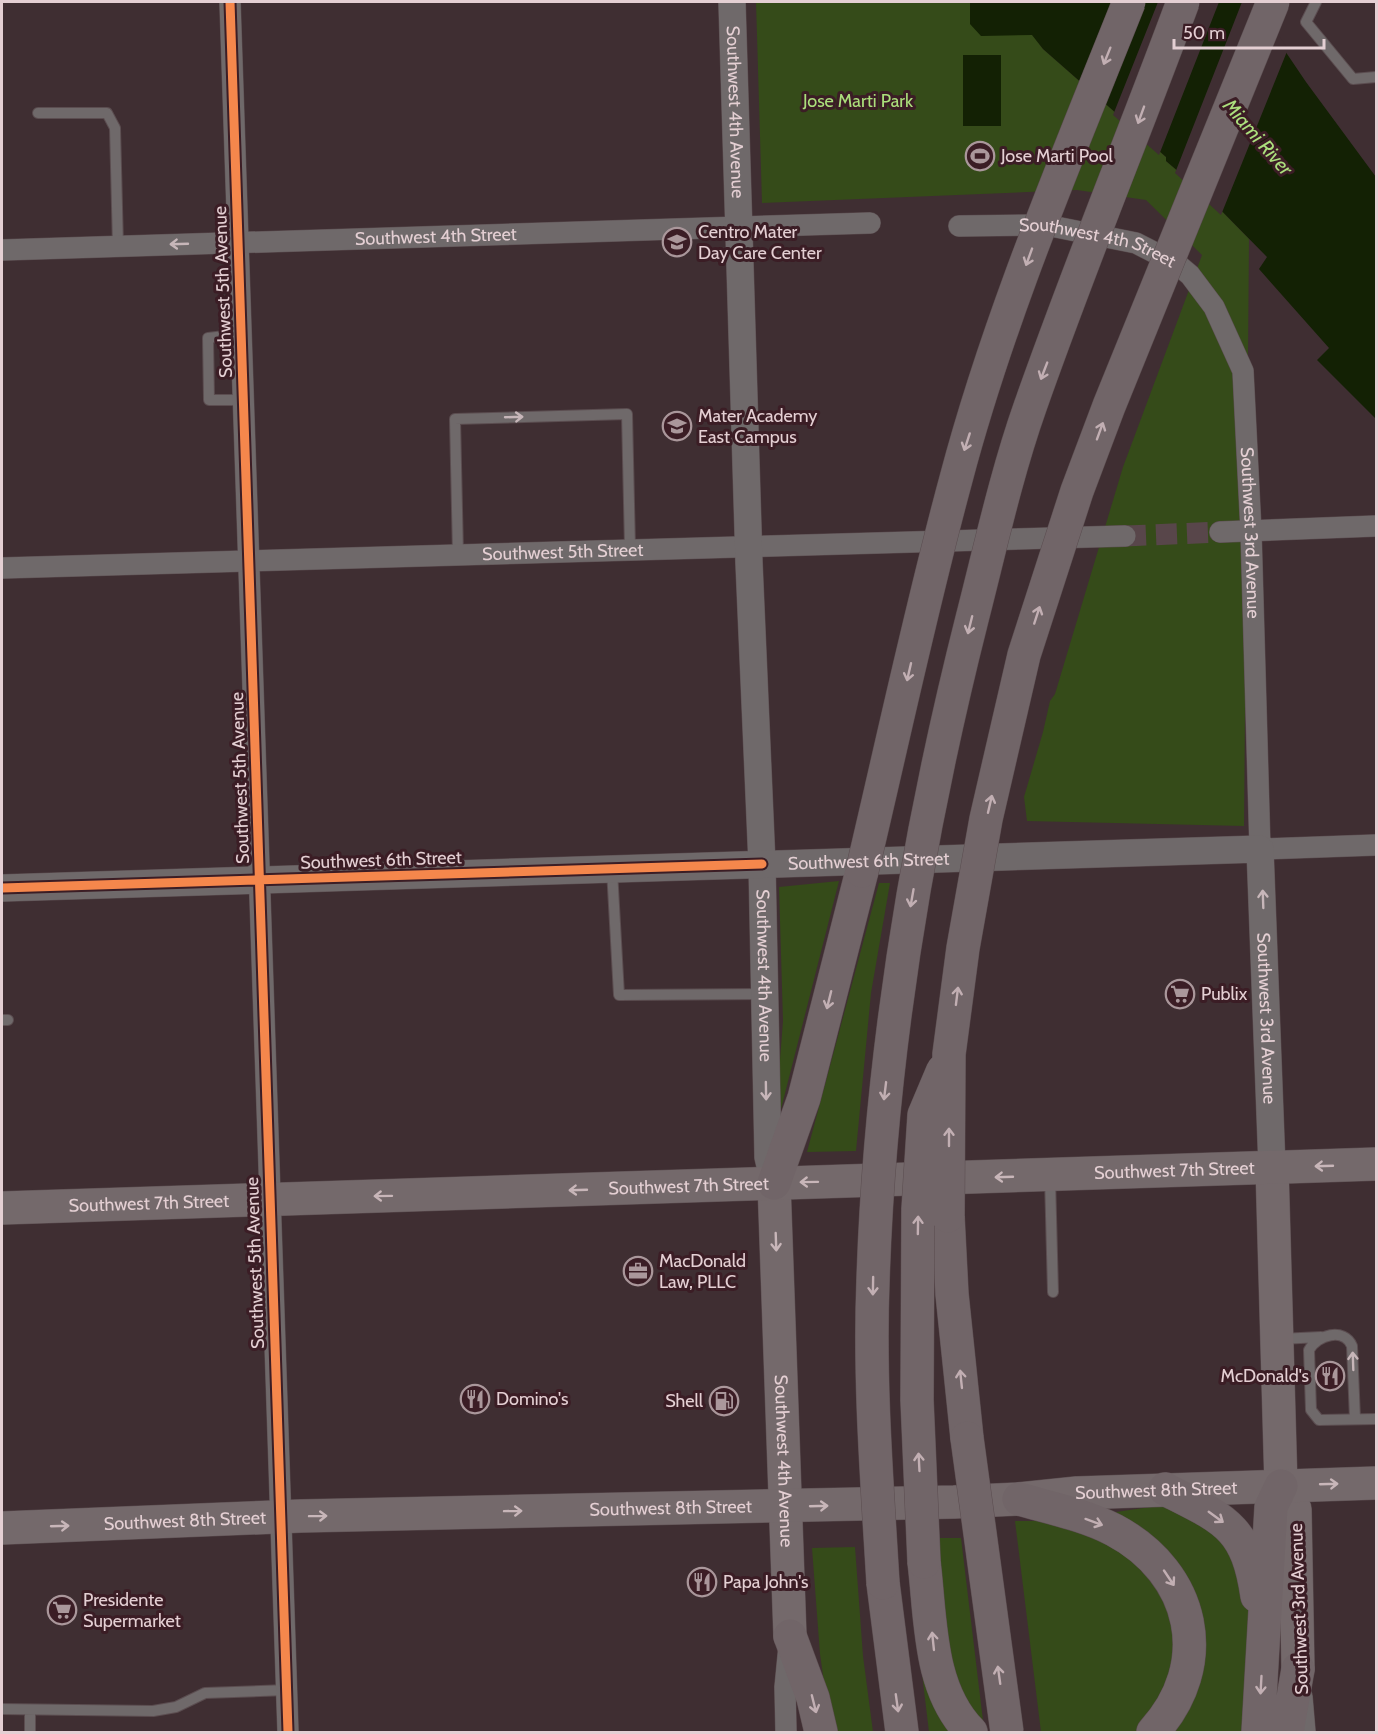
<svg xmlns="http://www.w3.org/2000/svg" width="1378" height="1734" viewBox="0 0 1378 1734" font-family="Cabin,sans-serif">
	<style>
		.green { fill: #354b19 }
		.water { fill: #132104 }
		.pier { fill: #3f2e32 }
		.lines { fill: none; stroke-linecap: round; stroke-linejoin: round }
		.minor-tunnel { stroke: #58464a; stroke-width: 21; stroke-dasharray: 21 10; stroke-linecap: butt }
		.service-casing { stroke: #5b4d50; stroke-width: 12 }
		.minor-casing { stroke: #5b4d50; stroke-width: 22 }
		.tertiary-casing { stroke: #5b4d50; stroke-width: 28 }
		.primary-casing { stroke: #5b4d50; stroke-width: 34 }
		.motorway-casing { stroke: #5b4d50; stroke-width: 34 }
		.service { stroke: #6f696a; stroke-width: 10 }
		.minor { stroke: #6f696a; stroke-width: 21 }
		.tertiary { stroke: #6f696a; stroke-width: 27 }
		.primary { stroke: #74696b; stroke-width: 33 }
		.motorway { stroke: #716568; stroke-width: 33 }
		.motorway-bridge-casing { stroke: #5b4d50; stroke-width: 34; stroke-linecap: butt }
		.motorway-bridge { stroke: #716568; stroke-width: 33 }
		.cycleway-casing { stroke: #3b1d25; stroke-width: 13 }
		.cycleway { stroke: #f5874c; stroke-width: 9 }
		.oneway { stroke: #c2afb3 }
		.oneway2 { stroke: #c7b6b9 }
		.oneway3 { stroke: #c8b6b9 }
		.labels { text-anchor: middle; stroke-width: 6; stroke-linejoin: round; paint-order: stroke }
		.park-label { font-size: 18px; fill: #abdf7b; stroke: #3b1d25 }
		.street-label { font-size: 18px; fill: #e4cfd3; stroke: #3b1d25 }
		.poi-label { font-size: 18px; fill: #e4cfd3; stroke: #3b1d25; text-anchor: start }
		.water-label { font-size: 20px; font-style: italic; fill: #ace07d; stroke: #3b1d25 }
	</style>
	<rect width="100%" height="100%" fill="#3f2e32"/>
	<!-- green -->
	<path class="green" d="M756,2H970V24L1032,34L1043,49L1166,157V161L1207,196L1249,239L1244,826L1027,821L1024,797L1043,732L1050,701L1055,694L1123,467L1202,255L1146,200L1077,190L762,203Z
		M839,881L780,1113L776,1111L783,1021L779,887Z
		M879,883H890L871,993L856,1151L807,1152Z
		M1157,1506L1175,1507L1214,1524L1249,1578L1250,1625L1246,1732H1169L1199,1661L1116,1517V1512Z
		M1015,1521H1049L1109,1536L1172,1604L1177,1664L1154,1716L1136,1732H1041Z
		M935,1538H961L984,1729L953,1683Z
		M855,1547L863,1656L873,1732H831L820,1654L812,1548Z
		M909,1565L958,1732H929Z"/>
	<!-- water -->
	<path class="water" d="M970,2H1252L1306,82L1376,177V419L1317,360L1329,348L1259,269L1267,257L1207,196L1166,161V157L1043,49L1032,35L981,36L970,24Z
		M963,55H1001V126H963Z"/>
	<!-- pier -->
	<path class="pier" d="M1158,2H1219L1159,155L1113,115Z
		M1242,2H1255L1288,49L1221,215L1175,173Z"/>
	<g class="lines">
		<!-- minor-tunnel -->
		<path class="minor-tunnel" d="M1125,536L1220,532"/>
		<!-- service casing -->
		<g class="service-casing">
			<path id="service" d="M1316,2L1306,22L1353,79L1376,77
				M38,113H107L115,128L118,246
				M241,334L208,338L209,400H244
				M458,554L455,419L627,414L630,548
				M612,870L619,995L764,994
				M2,1020H8
				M1050,1178L1053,1292
				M1280,1339L1321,1337
				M1355,1419L1352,1346C1344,1327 1317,1335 1309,1350L1311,1410L1319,1420L1376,1419
				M2,1709L153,1711L176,1707L205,1693L287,1690
				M30,1710V1732"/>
		</g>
		<!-- minor casing -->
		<g class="minor-casing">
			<g id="minor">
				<path d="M230,2L288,1732"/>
				<path id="s1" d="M959,226L1046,225L1136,243L1177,264L1190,275L1214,307L1243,371L1251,531L1260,849L1376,845"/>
				<path id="s2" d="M2,250L870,223"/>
				<path d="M1220,532L1376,526"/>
				<path id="s3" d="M2,568L1125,536"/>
				<path d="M1302,1697L1305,1732"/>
				<path d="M786,1732L785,1687L789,1646"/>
			</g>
		</g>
		<!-- tertiary casing -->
		<g class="tertiary-casing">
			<g id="tertiary">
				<path id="s4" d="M732,2L749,563L762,864L768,1157L774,1183"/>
				<path id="s5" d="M2,888L1260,849L1272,1167"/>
			</g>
		</g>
		<!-- primary casing -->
		<g class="primary-casing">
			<g id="primary">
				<path d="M1272,1167L1281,1486L1295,1509L1298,1669"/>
				<path id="s6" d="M774,1183L790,1636"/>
				<path id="s7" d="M2,1208L1376,1164"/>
				<path id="s8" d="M2,1528L301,1516L954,1502L1019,1499L1077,1493L1376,1483"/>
			</g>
		</g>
		<!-- motorway casing -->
		<g class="motorway-casing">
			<path id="motorway" d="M774,1183L804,1098L862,871
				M948,1216L952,1294L967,1438
				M1165,1489C1224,1519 1247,1526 1257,1596
				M1019,1499C1051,1508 1085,1515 1114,1530C1195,1573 1215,1664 1153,1732
				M924,1562C931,1619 928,1689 971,1732
				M883,1583L902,1732
				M790,1636L813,1698L821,1732
				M1258,1732L1271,1507L1281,1486
				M1287,1732L1298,1669"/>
		</g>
		<!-- service -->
		<use href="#service" class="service"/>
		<!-- minor -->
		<use href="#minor" class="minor"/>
		<!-- tertiary -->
		<use href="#tertiary" class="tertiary"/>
		<!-- primary -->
		<use href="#primary" class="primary"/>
		<!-- motorway -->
		<use href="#motorway" class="motorway"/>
		<!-- motorway-bridge casing -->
		<g class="motorway-bridge-casing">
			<path id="motorway-bridge" d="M862,871C893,740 921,608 956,479C999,316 1067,158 1129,2
				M948,1216L949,1054L963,948L986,819L1024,655L1077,491L1109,406L1273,2
				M967,1438L1007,1732
				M924,1562L917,1400L918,1209L924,1115L943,1070
				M883,1583C877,1482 869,1381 873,1281C880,1057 917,836 972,619C990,549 1006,475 1030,407C1078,270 1133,137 1183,2"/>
		</g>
		<!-- motorway-bridge -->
		<use href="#motorway-bridge" class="motorway-bridge"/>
		<!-- cycleway casing -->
		<g class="cycleway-casing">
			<path id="cycleway" d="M230,2L288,1732
				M2,888L762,864"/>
		</g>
		<!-- cycleway -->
		<use href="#cycleway" class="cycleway"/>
	</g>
	<!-- one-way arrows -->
	<defs><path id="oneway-shaft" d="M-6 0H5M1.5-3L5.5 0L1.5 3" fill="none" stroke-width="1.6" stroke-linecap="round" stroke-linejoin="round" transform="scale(1.5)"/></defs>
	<g class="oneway">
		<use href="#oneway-shaft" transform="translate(1107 56) rotate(112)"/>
		<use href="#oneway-shaft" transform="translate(1141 115) rotate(110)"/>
		<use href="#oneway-shaft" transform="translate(1029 257) rotate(110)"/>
		<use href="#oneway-shaft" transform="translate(1044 371) rotate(111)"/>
		<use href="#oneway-shaft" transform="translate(1100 431) rotate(-70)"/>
		<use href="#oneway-shaft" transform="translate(967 442) rotate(108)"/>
		<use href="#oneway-shaft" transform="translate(1037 615) rotate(-72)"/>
		<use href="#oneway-shaft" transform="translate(970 625) rotate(104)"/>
		<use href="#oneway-shaft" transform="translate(909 672) rotate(103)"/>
		<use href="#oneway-shaft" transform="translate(990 804) rotate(-77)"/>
		<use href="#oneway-shaft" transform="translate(912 898) rotate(100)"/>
		<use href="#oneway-shaft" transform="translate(957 996) rotate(-83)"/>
		<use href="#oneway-shaft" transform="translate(829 1000) rotate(104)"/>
		<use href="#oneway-shaft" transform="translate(885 1091) rotate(97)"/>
		<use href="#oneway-shaft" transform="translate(949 1137) rotate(-90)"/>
		<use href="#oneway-shaft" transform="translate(918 1225) rotate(-89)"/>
		<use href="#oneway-shaft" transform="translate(873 1286) rotate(91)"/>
		<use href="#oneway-shaft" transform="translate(961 1379) rotate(-96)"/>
		<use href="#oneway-shaft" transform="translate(919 1462) rotate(-93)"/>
		<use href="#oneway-shaft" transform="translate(1216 1517) rotate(36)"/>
		<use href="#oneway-shaft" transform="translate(1094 1522) rotate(20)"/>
		<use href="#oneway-shaft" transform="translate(1169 1578) rotate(56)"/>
		<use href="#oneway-shaft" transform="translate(933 1641) rotate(-96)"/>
		<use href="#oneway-shaft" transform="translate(999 1675) rotate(-98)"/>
		<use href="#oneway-shaft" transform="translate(1261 1685) rotate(93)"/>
		<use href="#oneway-shaft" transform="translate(897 1703) rotate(82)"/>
		<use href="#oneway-shaft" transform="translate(814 1704) rotate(76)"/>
	</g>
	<g class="oneway2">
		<use href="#oneway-shaft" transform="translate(179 244) rotate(178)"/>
		<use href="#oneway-shaft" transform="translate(514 417) rotate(-2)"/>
		<use href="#oneway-shaft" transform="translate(1263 899) rotate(-92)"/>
		<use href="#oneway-shaft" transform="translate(766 1091) rotate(89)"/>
		<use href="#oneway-shaft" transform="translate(1353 1361) rotate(-92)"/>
	</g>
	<g class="oneway3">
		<use href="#oneway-shaft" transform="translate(1324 1166) rotate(178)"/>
		<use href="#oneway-shaft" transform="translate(1004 1177) rotate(178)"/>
		<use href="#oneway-shaft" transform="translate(809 1182) rotate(179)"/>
		<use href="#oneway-shaft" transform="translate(578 1190) rotate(178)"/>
		<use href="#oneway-shaft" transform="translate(383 1196) rotate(179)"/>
		<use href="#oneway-shaft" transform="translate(776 1242) rotate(88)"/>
		<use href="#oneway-shaft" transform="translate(1329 1484) rotate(-2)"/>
		<use href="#oneway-shaft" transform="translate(819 1506) rotate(-2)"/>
		<use href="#oneway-shaft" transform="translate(513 1511) rotate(-1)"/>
		<use href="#oneway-shaft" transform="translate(318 1516) rotate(-1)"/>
		<use href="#oneway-shaft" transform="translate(60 1526) rotate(-2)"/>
	</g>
	<!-- icons -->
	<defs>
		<g id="stadium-ring" transform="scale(1.5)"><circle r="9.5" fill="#3b1d25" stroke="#aa979b" stroke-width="1.5"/><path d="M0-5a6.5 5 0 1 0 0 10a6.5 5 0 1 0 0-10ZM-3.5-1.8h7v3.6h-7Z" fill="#aa979b"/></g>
		<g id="school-ring" transform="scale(1.5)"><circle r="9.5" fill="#3b1d25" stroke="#aa979b" stroke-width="1.5"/><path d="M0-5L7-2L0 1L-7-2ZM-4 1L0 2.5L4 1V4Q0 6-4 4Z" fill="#aa979b"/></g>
		<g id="supermarket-ring" transform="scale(1.5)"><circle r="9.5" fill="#3b1d25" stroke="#aa979b" stroke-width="1.5"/><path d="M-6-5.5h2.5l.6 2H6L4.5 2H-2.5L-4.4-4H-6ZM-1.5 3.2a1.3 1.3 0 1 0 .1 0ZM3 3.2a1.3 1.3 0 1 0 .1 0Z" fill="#aa979b"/></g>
		<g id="office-ring" transform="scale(1.5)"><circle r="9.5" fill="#3b1d25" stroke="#aa979b" stroke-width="1.5"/><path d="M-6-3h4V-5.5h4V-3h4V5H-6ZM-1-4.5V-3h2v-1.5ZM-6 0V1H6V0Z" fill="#aa979b"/></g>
		<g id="restaurant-ring" transform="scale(1.5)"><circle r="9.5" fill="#3b1d25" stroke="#aa979b" stroke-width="1.5"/><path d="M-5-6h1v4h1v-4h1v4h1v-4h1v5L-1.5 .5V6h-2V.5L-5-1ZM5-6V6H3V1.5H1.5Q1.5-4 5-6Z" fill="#aa979b"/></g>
		<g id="fuel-ring" transform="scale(1.5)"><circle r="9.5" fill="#3b1d25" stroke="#aa979b" stroke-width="1.5"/><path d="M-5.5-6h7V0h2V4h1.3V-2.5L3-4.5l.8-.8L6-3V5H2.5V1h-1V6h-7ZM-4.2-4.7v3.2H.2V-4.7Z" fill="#aa979b"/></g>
	</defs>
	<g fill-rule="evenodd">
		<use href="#stadium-ring" x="980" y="156"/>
		<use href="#school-ring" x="677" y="242"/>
		<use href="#school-ring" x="677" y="426"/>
		<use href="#supermarket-ring" x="1180" y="994"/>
		<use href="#office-ring" x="638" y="1271"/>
		<use href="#restaurant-ring" x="1330" y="1376"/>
		<use href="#restaurant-ring" x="475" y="1399"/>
		<use href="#fuel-ring" x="724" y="1401"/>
		<use href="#restaurant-ring" x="702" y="1582"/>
		<use href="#supermarket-ring" x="62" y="1610"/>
	</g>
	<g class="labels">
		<!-- park labels -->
		<g class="park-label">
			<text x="858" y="107">Jose Marti Park</text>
		</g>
		<!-- street labels -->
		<g class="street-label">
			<text dy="6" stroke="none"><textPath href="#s4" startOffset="110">Southwest 4th Avenue</textPath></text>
			<text dy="6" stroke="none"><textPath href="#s2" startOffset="434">Southwest 4th Street</textPath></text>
			<text dy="6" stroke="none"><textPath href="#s1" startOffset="141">Southwest 4th Street</textPath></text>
			<text transform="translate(223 292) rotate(-92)" y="6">Southwest 5th Avenue</text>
			<text dy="6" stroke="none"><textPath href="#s1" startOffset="514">Southwest 3rd Avenue</textPath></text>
			<text dy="6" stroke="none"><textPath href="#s3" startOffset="561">Southwest 5th Street</textPath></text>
			<text transform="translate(240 778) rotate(-92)" y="6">Southwest 5th Avenue</text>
			<text transform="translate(381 860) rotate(-2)" y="6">Southwest 6th Street</text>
			<text dy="6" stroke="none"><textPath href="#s5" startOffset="867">Southwest 6th Street</textPath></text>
			<text dy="6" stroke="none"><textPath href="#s4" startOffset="974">Southwest 4th Avenue</textPath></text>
			<text dy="6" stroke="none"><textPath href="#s5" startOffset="1428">Southwest 3rd Avenue</textPath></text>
			<text dy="6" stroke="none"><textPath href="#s7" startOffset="1173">Southwest 7th Street</textPath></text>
			<text dy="6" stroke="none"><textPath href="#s7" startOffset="687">Southwest 7th Street</textPath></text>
			<text dy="6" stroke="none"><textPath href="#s7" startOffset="147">Southwest 7th Street</textPath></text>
			<text transform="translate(255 1263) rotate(-92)" y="6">Southwest 5th Avenue</text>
			<text dy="6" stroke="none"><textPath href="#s6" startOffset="278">Southwest 4th Avenue</textPath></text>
			<text dy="6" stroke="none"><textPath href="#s8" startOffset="1155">Southwest 8th Street</textPath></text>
			<text dy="6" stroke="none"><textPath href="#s8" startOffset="669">Southwest 8th Street</textPath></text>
			<text dy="6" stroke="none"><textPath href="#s8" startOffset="183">Southwest 8th Street</textPath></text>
			<text transform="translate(1299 1609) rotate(-92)" y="6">Southwest 3rd Avenue</text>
		</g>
		<!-- poi labels -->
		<g class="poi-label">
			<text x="1001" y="162">Jose Marti Pool</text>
			<text x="698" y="238">Centro Mater<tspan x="698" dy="21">Day Care Center</tspan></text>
			<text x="698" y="422">Mater Academy<tspan x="698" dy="21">East Campus</tspan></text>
			<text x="1201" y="1000">Publix</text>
			<text x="659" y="1267">MacDonald<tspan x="659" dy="21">Law, PLLC</tspan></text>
			<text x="1309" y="1382" text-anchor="end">McDonald's</text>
			<text x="496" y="1405">Domino's</text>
			<text x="703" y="1407" text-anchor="end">Shell</text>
			<text x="723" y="1588">Papa John's</text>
			<text x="83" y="1606">Presidente<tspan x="83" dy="21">Supermarket</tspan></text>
		</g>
		<!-- water labels -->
		<g class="water-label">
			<text transform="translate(1258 137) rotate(49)" y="7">Miami River</text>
		</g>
	</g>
	<!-- border -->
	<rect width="1378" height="1734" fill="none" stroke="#e4cfd3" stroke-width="6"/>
	<!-- scale -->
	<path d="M1174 39v9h150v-9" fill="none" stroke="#e4cfd3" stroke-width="3"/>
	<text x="1183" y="39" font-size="18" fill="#e4cfd3" stroke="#3b1d25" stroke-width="4.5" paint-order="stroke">50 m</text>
</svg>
